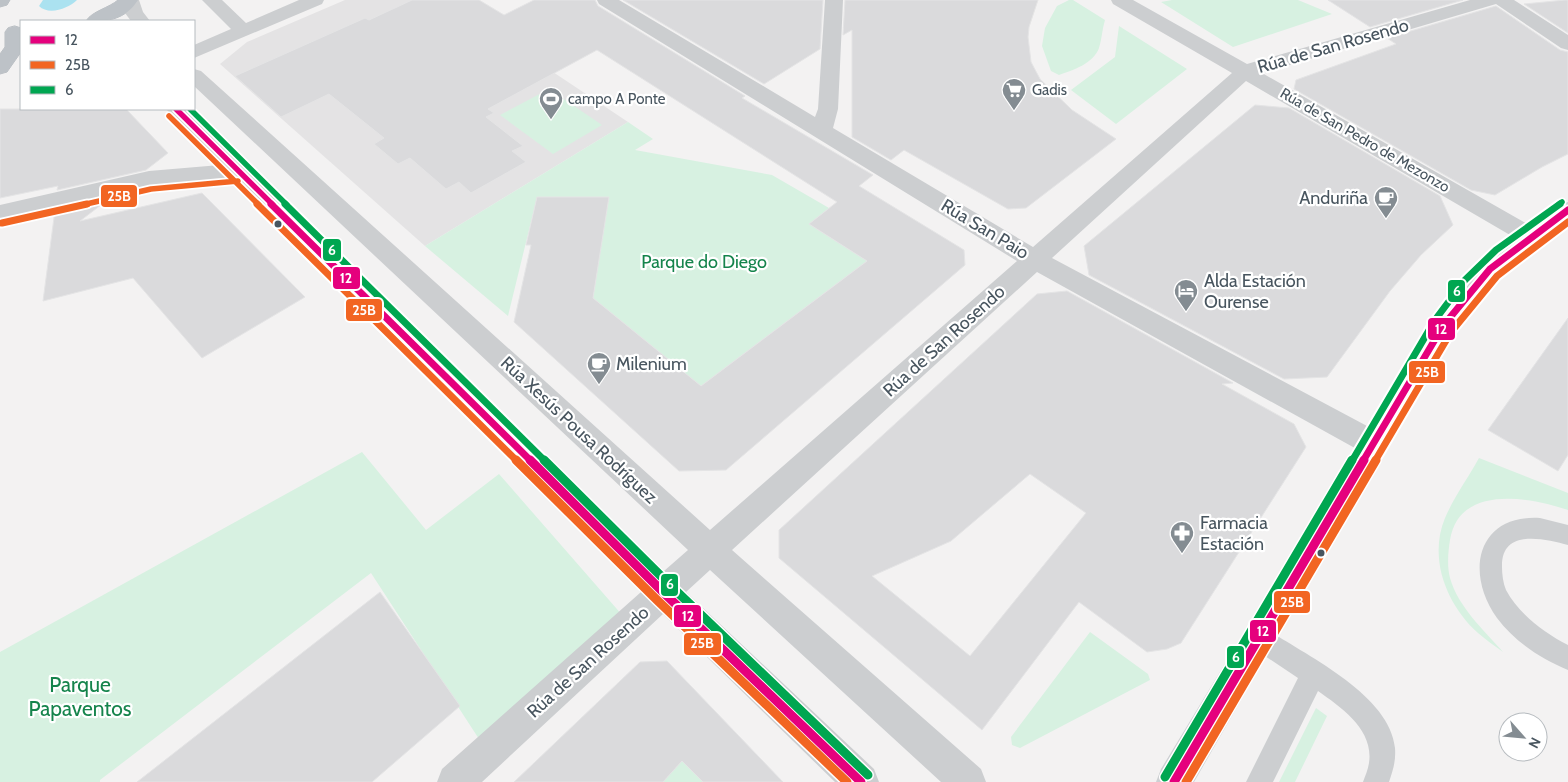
<svg xmlns="http://www.w3.org/2000/svg" width="1568" height="782" viewBox="0 0 1568 782" font-family="Cabin,sans-serif">
	<style>
		.education { fill: #e4e3e4 }
		.green { fill: #d7f1e1 }
		.water { fill: #abe2f0 }
		.building { fill: #dadadc; stroke: #e4e4e5; fill-rule: evenodd }
		.lines { fill: none; stroke-linecap: round; stroke-linejoin: round }
		.highway-casing { stroke: #b7bcc1; stroke-width: 1 }
		.lane { fill: #ccced0; fill-rule: evenodd }
		.street { fill: #ccced0; fill-rule: evenodd }
		.secondary { fill: #cdd0d3; fill-rule: evenodd }
		.highway { fill: #bdc2c7; fill-rule: evenodd }
		.bus-1-far2-casing { stroke: #fff; stroke-width: 9 }
		.bus-1-far1-casing { stroke: #fff; stroke-width: 11 }
		.bus-1-casing { stroke: #fff; stroke-width: 12 }
		.bus-2-far2-casing { stroke: #fff; stroke-width: 9 }
		.bus-2-far1-casing { stroke: #fff; stroke-width: 11 }
		.bus-2-casing { stroke: #fff; stroke-width: 12 }
		.bus-3-far2-casing { stroke: #fff; stroke-width: 9 }
		.bus-3-far1-casing { stroke: #fff; stroke-width: 11 }
		.bus-3-casing { stroke: #fff; stroke-width: 12 }
		.bus-1-far2 { stroke: #e5007d; stroke-width: 5.5 }
		.bus-1-far1 { stroke: #e5007d; stroke-width: 7 }
		.bus-1 { stroke: #e5007d; stroke-width: 9 }
		.bus-2-far2 { stroke: #f26522; stroke-width: 5.5 }
		.bus-2-far1 { stroke: #f26522; stroke-width: 7 }
		.bus-2 { stroke: #f26522; stroke-width: 9 }
		.bus-3-far2 { stroke: #00a651; stroke-width: 5.5 }
		.bus-3-far1 { stroke: #00a651; stroke-width: 7 }
		.bus-3 { stroke: #00a651; stroke-width: 9 }
		.bus-dot { fill: #48555f; stroke: #fff; stroke-width: 2 }
		.labels { text-anchor: middle; stroke-width: 4.5; stroke-linejoin: round; paint-order: stroke }
		.far-poi-label { font-size: 15px; fill: #48555f; stroke: #fff; text-anchor: start }
		.far-street-label { font-size: 15px; fill: #48555f; stroke: #fff }
		.street-label { font-size: 18px; fill: #48555f; stroke: #fff }
		.poi-label { font-size: 18px; fill: #48555f; stroke: #fff; text-anchor: start }
		.park-label { font-size: 18px; fill: #15844c; stroke: #fff }
		.near-park-label { font-size: 21px; fill: #15844c; stroke: #fff }
		.line-badge { stroke: #fff; stroke-width: 2 }
		.badge-label { font-size: 14px; text-anchor: middle; font-weight: bold; fill: #fff }
	</style>
	<rect width="100%" height="100%" fill="#f3f2f2"/>
	<!-- education -->
	<path class="education" d="M345,0H412L511,44L628,122L425,246L220,64L247,42Z"/>
	<!-- green -->
	<path class="green" d="M1069,0H1073L1105,20C1102,29 1102,39 1099,48C1093,64 1073,70 1059,75L1051,71L1042,46L1045,28L1057,6Z
		M1172,0H1298L1332,14L1233,47L1161,2Z
		M1119,26L1187,69L1116,124L1071,90L1115,57Z
		M549,89L602,125L553,154L500,115Z
		M628,122L653,139L635,150L772,175L829,208L809,224L867,261L701,386L593,298L608,197H537L508,316L425,246Z
		M362,452L426,530L499,474L623,616L479,739L371,573L100,780V782H0V652Z
		M1479,458L1568,493V510C1530,497 1459,484 1450,540C1448,552 1447,567 1450,578C1458,607 1484,630 1503,652C1495,646 1486,640 1478,633C1447,605 1428,559 1445,518C1454,497 1468,478 1479,458Z
		M1090,632L1148,674L1150,680L1020,748L1012,745L1011,737Z
		M1316,708L1327,716L1295,782H1279Z
		M682,761L703,782H663Z"/>
	<!-- water -->
	<path class="water" d="M43,0H77C69,8 49,16 39,6Z"/>
	<!-- building -->
	<path class="building" d="M412,0H479L504,15L534,0H595L598,6L745,96L742,98L873,175L859,186L964,250L965,265L726,470L679,471L514,322L531,245H526L537,197H609L593,298L701,386L867,261L809,224L837,202L597,50L488,109L494,113L486,117L523,146L512,151L526,162L471,193L459,182L446,189L410,158L398,164L374,144L384,138L329,94L281,117L235,76L365,18L369,20Z
		M623,0H823L820,49L764,84Z
		M845,0H1038L1029,27L1028,37L1031,62L1040,79L1072,110L1116,139L1026,208L1008,209L904,150L891,160L852,137V30L843,35Z
		M1328,0H1463L1370,27Z
		M1565,0H1568V33L1524,4Z
		M1496,6L1560,50L1568,52V154L1542,167L1495,195L1471,190L1294,89L1296,80L1396,44L1387,38Z
		M1255,105L1289,108L1440,196L1453,225L1421,255L1390,291L1327,377L1284,379L1089,275L1084,246Z
		M0,109H126L168,153L146,170L57,190L58,186L0,198Z
		M202,193L305,297L202,358L133,278L43,301L55,210L110,198L80,221Z
		M1067,291L1233,383L1222,384L1294,424L1306,447L1181,643L1167,649L1147,652L1079,602L982,730L779,558V530L1037,294ZM1030,474L1086,513L970,656L872,576L951,541Z
		M1568,318V455L1558,471L1488,430Z
		M380,592L460,706L372,782H137Z
		M667,661L783,782H703L682,761L663,782H514L640,662Z"/>
	<g class="lines">
		<!-- highway casing -->
		<g class="highway-casing">
			<path id="highway" d="M0,0H10L7,5L0,7Z
				M118,0H138C125,20 107,22 86,21C92,11 109,8 118,0Z
				M15,26L21,28V52L7,72L0,74V54L5,47V32L8,28Z"/>
		</g>
		<!-- lane -->
		<path class="lane" d="M1540,518L1568,525V545C1544,539 1501,528 1502,567C1502,574 1503,583 1506,590C1519,614 1544,633 1568,645V670C1541,659 1515,642 1497,618C1465,574 1476,514 1540,518Z
			M1259,626L1268,630C1307,656 1390,695 1395,748C1396,761 1393,770 1389,782H1363C1365,776 1368,770 1369,763C1374,730 1342,708 1318,691L1273,782H1246L1298,678L1250,646L1247,638L1250,630Z"/>
		<!-- street -->
		<path class="street" d="M121,0H139L143,12L150,21H131L125,13Z
			M202,0H222L246,23L299,0H324L322,4L194,58V45L231,29Z
			M597,0H619L815,117L818,109L825,0H843L838,109L833,128L1033,247L1232,73L1113,4L1111,0H1133L1247,64L1470,0H1514L1568,35V50L1561,48L1496,4L1262,73L1538,230L1542,236L1538,242L1530,244L1522,242L1246,81L1052,258L1382,434L1386,443L1382,452L1372,455L1362,452L1037,272L732,550L981,769L986,782H941L710,570L686,592L874,769L879,782H835L663,614L482,782H437L442,769L641,592L233,179L149,187L0,221V205L149,171L220,165L166,109H188L664,571L688,550L194,86V69L201,71L710,530L1017,261L599,4Z"/>
		<!-- secondary -->
		<path class="secondary" d="M1568,202V222C1542,240 1515,258 1493,281C1478,297 1465,316 1452,333L1194,782H1156L1161,769L1434,319L1481,263L1529,225L1560,204Z"/>
		<!-- highway -->
		<use href="#highway" class="highway"/>
		<!-- bus-1-far2 casing -->
		<g class="bus-1-far2-casing">
			<path id="bus-1-far2" d="M176,109L273,205"/>
		</g>
		<!-- bus-1-far1 casing -->
		<g class="bus-1-far1-casing">
			<path id="bus-1-far1" d="M271,204L531,461
				M1363,461L1443,326L1490,269L1568,210"/>
		</g>
		<!-- bus-1 casing -->
		<g class="bus-1-casing">
			<path id="bus-1" d="M530,460L664,593L861,782
				M1174,782L1364,460"/>
		</g>
		<!-- bus-2-far2 casing -->
		<g class="bus-2-far2-casing">
			<path id="bus-2-far2" d="M169,116L259,205
				M82,205L151,189L238,181"/>
		</g>
		<!-- bus-2-far1 casing -->
		<g class="bus-2-far1-casing">
			<path id="bus-2-far1" d="M257,204L517,461
				M2,223L87,204
				M1375,461L1451,332L1497,276L1568,222"/>
		</g>
		<!-- bus-2 casing -->
		<g class="bus-2-casing">
			<path id="bus-2" d="M516,460L657,600L847,782
				M1186,782L1376,460"/>
		</g>
		<!-- bus-3-far2 casing -->
		<g class="bus-3-far2-casing">
			<path id="bus-3-far2" d="M190,109L287,205
				M1558,205L1562,202"/>
		</g>
		<!-- bus-3-far1 casing -->
		<g class="bus-3-far1-casing">
			<path id="bus-3-far1" d="M285,204L545,461
				M1352,461L1435,320L1465,280L1496,250L1560,204"/>
		</g>
		<!-- bus-3 casing -->
		<g class="bus-3-casing">
			<path id="bus-3" d="M544,460L671,586L868,775
				M1165,777L1352,460"/>
		</g>
		<!-- bus-1-far2 -->
		<use href="#bus-1-far2" class="bus-1-far2"/>
		<!-- bus-1-far1 -->
		<use href="#bus-1-far1" class="bus-1-far1"/>
		<!-- bus-1 -->
		<use href="#bus-1" class="bus-1"/>
		<!-- bus-2-far2 -->
		<use href="#bus-2-far2" class="bus-2-far2"/>
		<!-- bus-2-far1 -->
		<use href="#bus-2-far1" class="bus-2-far1"/>
		<!-- bus-2 -->
		<use href="#bus-2" class="bus-2"/>
		<!-- bus-3-far2 -->
		<use href="#bus-3-far2" class="bus-3-far2"/>
		<!-- bus-3-far1 -->
		<use href="#bus-3-far1" class="bus-3-far1"/>
		<!-- bus-3 -->
		<use href="#bus-3" class="bus-3"/>
	</g>
	<!-- icons -->
	<defs>
		<g id="supermarket-pin" transform="scale(1.25)"><path d="M0 17L-7.5 6A9.5 9.5 0 1 1 7.5 6Z" fill="#848c92" stroke="#fff"/><path d="M-6-5.5h2.5l.6 2H6L4.5 2H-2.5L-4.4-4H-6ZM-1.5 3.2a1.3 1.3 0 1 0 .1 0ZM3 3.2a1.3 1.3 0 1 0 .1 0Z" fill="#fff"/></g>
		<g id="stadium-pin" transform="scale(1.25)"><path d="M0 17L-7.5 6A9.5 9.5 0 1 1 7.5 6Z" fill="#848c92" stroke="#fff"/><path d="M0-5a6.5 5 0 1 0 0 10a6.5 5 0 1 0 0-10ZM-3.5-1.8h7v3.6h-7Z" fill="#fff"/></g>
		<g id="cafe-pin" transform="scale(1.25)"><path d="M0 17L-7.5 6A9.5 9.5 0 1 1 7.5 6Z" fill="#848c92" stroke="#fff"/><path d="M-5.5-4.5H6V0H3Q3 3.5 0 3.5H-2.5Q-5.5 3.5-5.5 0ZM3-3.2v2h1.7v-2ZM-6 4.5H4V6H-6Z" fill="#fff"/></g>
		<g id="hotel-pin" transform="scale(1.25)"><path d="M0 17L-7.5 6A9.5 9.5 0 1 1 7.5 6Z" fill="#848c92" stroke="#fff"/><path d="M-6-4.5h1.5V1H6V5H4.5V3h-9V5H-6ZM-4 0a1.8 1.8 0 1 1 3.6 0ZM.5 0V-2.5h3Q6-2.5 6 0Z" fill="#fff"/></g>
		<g id="pharmacy-pin" transform="scale(1.25)"><path d="M0 17L-7.5 6A9.5 9.5 0 1 1 7.5 6Z" fill="#848c92" stroke="#fff"/><path d="M-2-6h4v4h4v4h-4v4h-4v-4h-4v-4h4Z" fill="#fff"/></g>
	</defs>
	<g fill-rule="evenodd">
		<use href="#supermarket-pin" x="1014" y="90"/>
		<use href="#stadium-pin" x="551" y="99"/>
		<use href="#cafe-pin" x="1386" y="198"/>
		<use href="#hotel-pin" x="1186" y="291"/>
		<use href="#cafe-pin" x="599" y="364"/>
		<use href="#pharmacy-pin" x="1182" y="533"/>
	</g>
	<!-- markers -->
	<g class="bus-dot">
		<circle cx="278" cy="224" r="4.5"/>
		<circle cx="1321" cy="553" r="4.5"/>
	</g>
	<g class="labels">
		<!-- far-poi labels -->
		<g class="far-poi-label">
			<text x="1032" y="95">Gadis</text>
			<text x="568" y="104">campo A Ponte</text>
		</g>
		<!-- far-street labels -->
		<g class="far-street-label">
			<text transform="translate(1365 140) rotate(30)" y="5">Rúa de San Pedro de Mezonzo</text>
		</g>
		<!-- street labels -->
		<g class="street-label">
			<text transform="translate(1333 46) rotate(-16)" y="6">Rúa de San Rosendo</text>
			<text transform="translate(985 229) rotate(31)" y="6">Rúa San Paio</text>
			<text transform="translate(944 341) rotate(-42)" y="6">Rúa de San Rosendo</text>
			<text transform="translate(579 430) rotate(43)" y="6">Rúa Xesús Pousa Rodríguez</text>
			<text transform="translate(588 662) rotate(-42)" y="6">Rúa de San Rosendo</text>
		</g>
		<!-- poi labels -->
		<g class="poi-label">
			<text x="1368" y="204" text-anchor="end">Anduriña</text>
			<text x="1204" y="287">Alda Estación<tspan x="1204" dy="21">Ourense</tspan></text>
			<text x="616" y="370">Milenium</text>
			<text x="1200" y="529">Farmacia<tspan x="1200" dy="21">Estación</tspan></text>
		</g>
		<!-- park labels -->
		<g class="park-label">
			<text x="704" y="268">Parque do Diego</text>
		</g>
		<!-- near-park labels -->
		<g class="near-park-label">
			<text x="80" y="692">Parque<tspan x="80" dy="24">Papaventos</tspan></text>
		</g>
	</g>
	<g class="line-badge">
		<rect x="100" y="184" width="38" height="24" rx="5" fill="#f26522"/>
		<rect x="322" y="238" width="20" height="24" rx="5" fill="#00a651"/>
		<rect x="332" y="266" width="29" height="24" rx="5" fill="#e5007d"/>
		<rect x="1447" y="279" width="19" height="24" rx="5" fill="#00a651"/>
		<rect x="345" y="298" width="38" height="24" rx="5" fill="#f26522"/>
		<rect x="1427" y="317" width="29" height="24" rx="5" fill="#e5007d"/>
		<rect x="1408" y="360" width="38" height="24" rx="5" fill="#f26522"/>
		<rect x="660" y="573" width="19" height="24" rx="5" fill="#00a651"/>
		<rect x="1273" y="590" width="38" height="24" rx="5" fill="#f26522"/>
		<rect x="673" y="604" width="29" height="24" rx="5" fill="#e5007d"/>
		<rect x="1249" y="619" width="28" height="24" rx="5" fill="#e5007d"/>
		<rect x="683" y="632" width="39" height="24" rx="5" fill="#f26522"/>
		<rect x="1226" y="645" width="19" height="24" rx="5" fill="#00a651"/>
	</g>
	<g class="badge-label">
		<text x="119" y="201">25B</text>
		<text x="332" y="255">6</text>
		<text x="346" y="283">12</text>
		<text x="1457" y="296">6</text>
		<text x="364" y="315">25B</text>
		<text x="1441" y="334">12</text>
		<text x="1427" y="377">25B</text>
		<text x="670" y="589">6</text>
		<text x="1292" y="607">25B</text>
		<text x="688" y="621">12</text>
		<text x="1263" y="636">12</text>
		<text x="702" y="648">25B</text>
		<text x="1236" y="662">6</text>
	</g>
	<!-- legend -->
	<rect x="20" y="20" width="175" height="90" fill="#ffffff" stroke="#b6bbbf"/>
	<rect x="30" y="36" width="25" height="8" fill="#e5007d" stroke="#b6bbbf"/>
	<text x="65" y="45" font-size="15" fill="#48555f">12</text>
	<rect x="30" y="61" width="25" height="8" fill="#f26522" stroke="#b6bbbf"/>
	<text x="65" y="70" font-size="15" fill="#48555f">25B</text>
	<rect x="30" y="86" width="25" height="8" fill="#00a651" stroke="#b6bbbf"/>
	<text x="65" y="95" font-size="15" fill="#48555f">6</text>
	<!-- north arrow -->
	<g transform="translate(1523 737) rotate(117)"><circle r="24" fill="#ffffff" stroke="#b6bbbf"/>
	<path d="M0-4L9 19L0 12L-9 19Z" fill="#848c92"/>
	<text y="-8" font-size="14" font-weight="bold" text-anchor="middle" fill="#48555f">N</text>
	</g>
</svg>
